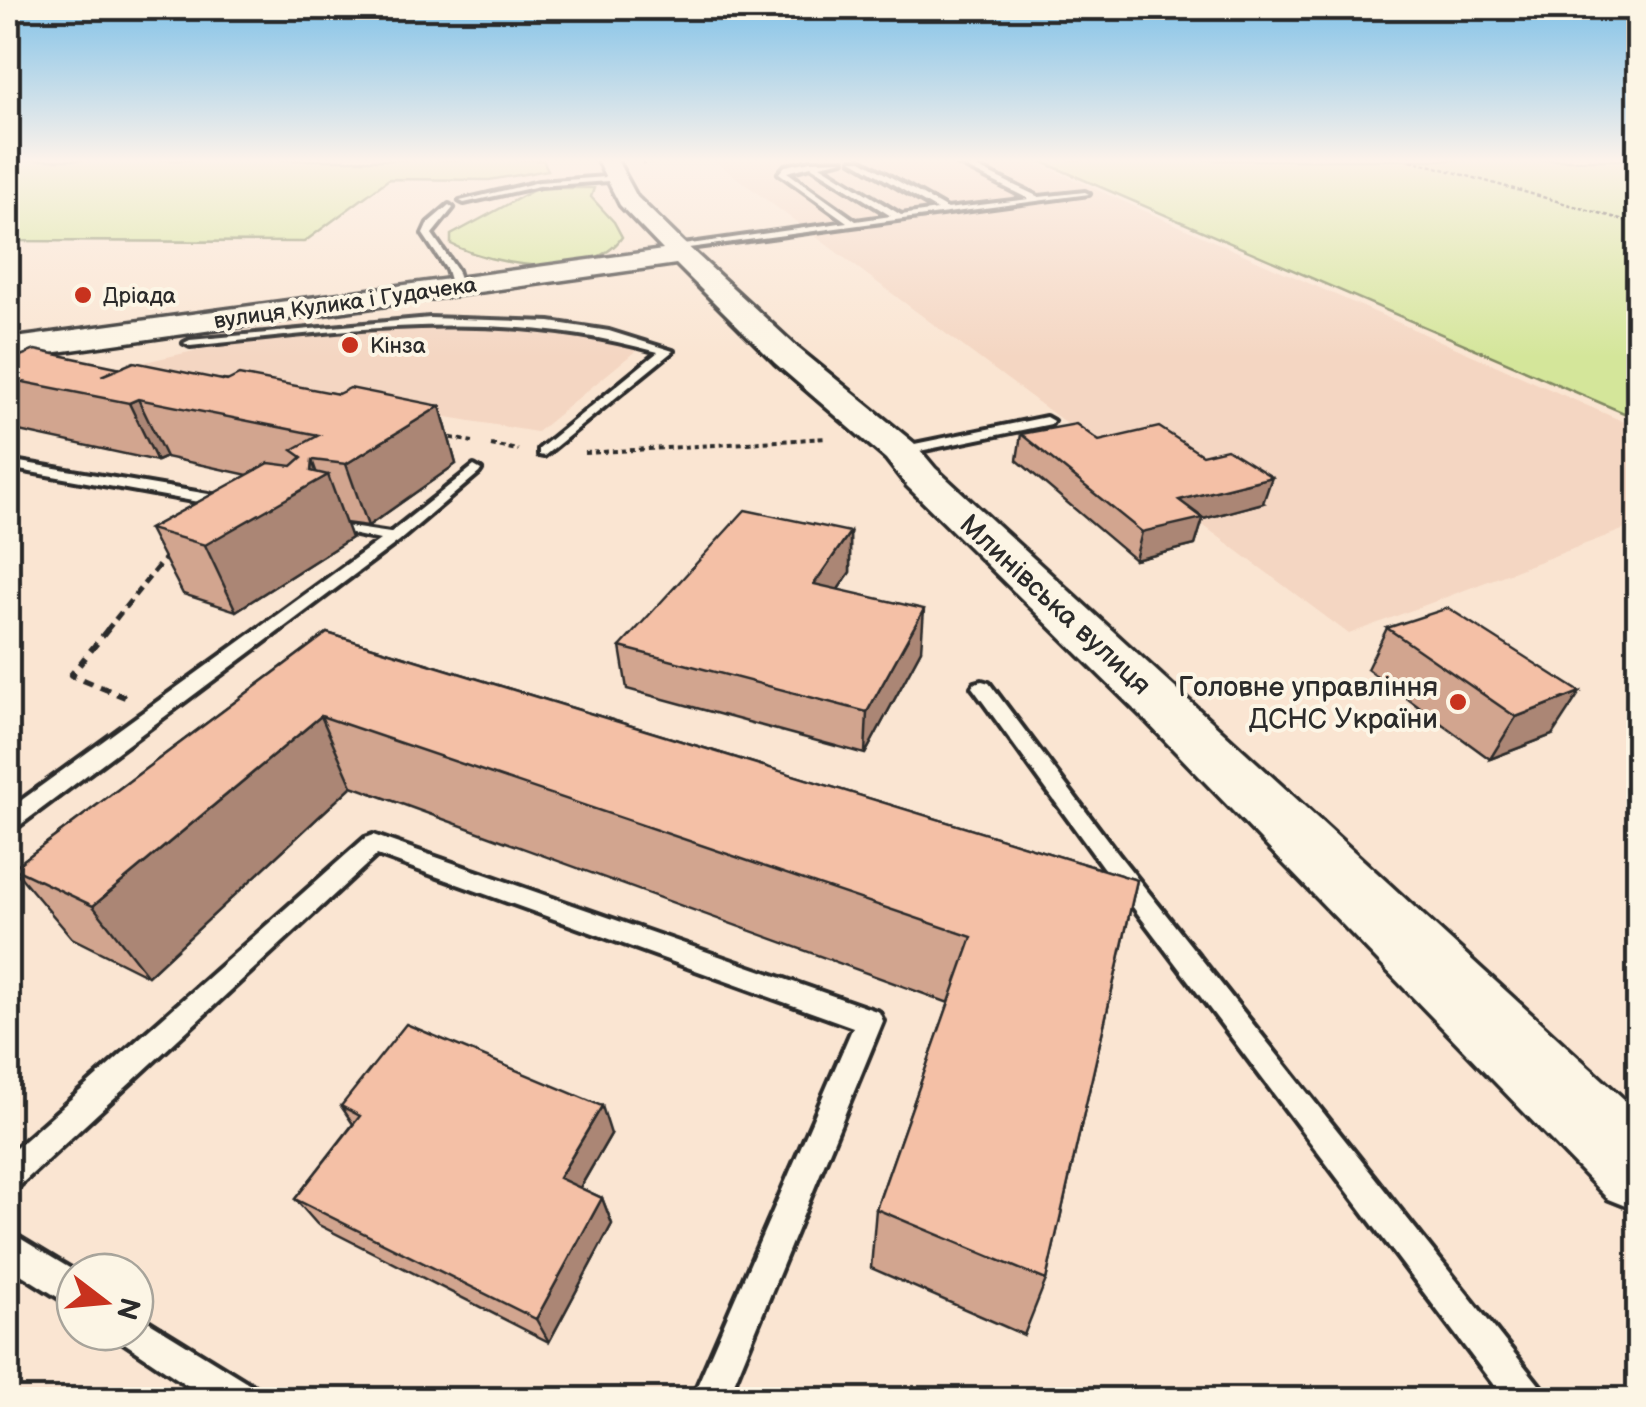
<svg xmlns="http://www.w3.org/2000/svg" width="1646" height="1407" viewBox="0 0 1646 1407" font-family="'Balsamiq Sans',sans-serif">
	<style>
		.built { fill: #f4d6c2 }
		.green { fill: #d4e69a; stroke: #808862; stroke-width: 2.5 }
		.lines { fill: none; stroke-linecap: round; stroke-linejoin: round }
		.service-casing { stroke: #2b2b2b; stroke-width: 8 }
		.secondary-casing { stroke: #2b2b2b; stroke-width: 7 }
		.path-far3 { stroke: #2b2b2b; stroke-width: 2.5; stroke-dasharray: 4 2.5; stroke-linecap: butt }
		.path-far2 { stroke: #2b2b2b; stroke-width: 4; stroke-dasharray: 5 4; stroke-linecap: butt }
		.path-far1 { stroke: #2b2b2b; stroke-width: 5; stroke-dasharray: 9 6; stroke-linecap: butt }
		.path { stroke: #2b2b2b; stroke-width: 6; stroke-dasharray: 10 8; stroke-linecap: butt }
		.service { fill: #fcf5e5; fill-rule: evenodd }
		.secondary { fill: #fcf5e5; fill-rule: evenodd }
		.wall { fill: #d2a58f; stroke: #2b2b2b; stroke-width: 2.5 }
		.shaded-wall { fill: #ab8674; stroke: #2b2b2b; stroke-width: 2.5 }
		.building { fill: #f4c0a6; stroke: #2b2b2b; stroke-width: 2.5 }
		.poi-dot { fill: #c8321e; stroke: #fcf5e5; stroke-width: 4 }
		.labels { text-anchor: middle; stroke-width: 8; stroke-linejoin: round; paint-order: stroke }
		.far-poi-label { font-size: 22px; fill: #2b2b2b; stroke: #fcf5e5; text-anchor: start }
		.far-street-label { font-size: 22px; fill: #2b2b2b; stroke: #fcf5e5 }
		.street-label { font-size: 28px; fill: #2b2b2b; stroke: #fcf5e5 }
		.poi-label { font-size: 28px; fill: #2b2b2b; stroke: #fcf5e5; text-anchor: end }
	</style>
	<rect width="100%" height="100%" fill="#fae5d2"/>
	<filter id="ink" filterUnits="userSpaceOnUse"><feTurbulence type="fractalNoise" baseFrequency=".01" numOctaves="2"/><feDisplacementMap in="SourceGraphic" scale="20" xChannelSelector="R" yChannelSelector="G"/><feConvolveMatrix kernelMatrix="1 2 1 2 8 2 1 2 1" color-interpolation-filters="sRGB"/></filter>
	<g filter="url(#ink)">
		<!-- built -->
		<path class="built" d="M713,160H1029L1638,428V524L1349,634Z
			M447,325L512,327L585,336L638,349L537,432L131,365L239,341L386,327Z"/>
		<!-- green -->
		<path class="green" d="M8,160H543L548,170L489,180L389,179L304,242L8,241Z
			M1038,160H1638V419Z
			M547,188H594L591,197L614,222L622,237C591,283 492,265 451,244V235L534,190Z"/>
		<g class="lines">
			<!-- service casing -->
			<g class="service-casing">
				<path id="service" d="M843,160L820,165L901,215L937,210L852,160H861L947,209L1029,199L951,160H961L1039,197L1085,192L1089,194L674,250L669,247L847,222L779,173L785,166L811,161ZM811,166L891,216L856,221L787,172Z
					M619,176L622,180L539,186L464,203L460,201L539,182Z
					M449,205L453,208L432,234L457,270L462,287L457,290L452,287L447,270L423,234L428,223Z
					M430,318L550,322L609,331L673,351L544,456L539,455V449L658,352C499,307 351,329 190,346L184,343L190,340Z
					M1046,417L1053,421L1051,424L900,455L893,451L900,447Z
					M8,460L232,498L240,503L232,508L8,468Z
					M474,466L481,470L479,473L399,541L16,828L8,830V810L380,540L337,531V525L390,533Z
					M982,681L989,683L1118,854L1541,1387L1546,1400H1505L1102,866L975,691L972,687L975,683Z
					M373,835L879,1012L883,1021L727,1400H691L853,1027L377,855L19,1186L8,1190V1155L365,838Z
					M8,1231L76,1272L75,1308L8,1266Z
					M135,1313L255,1387L260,1400H209L123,1342L118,1332H135Z"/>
			</g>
			<!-- secondary casing -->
			<g class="secondary-casing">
				<path id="secondary" d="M597,160H617L637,197L683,242L799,349L914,443L935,468L1638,1112V1211L1608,1199L1145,720L907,486L886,459L775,363L676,264L8,359V339L663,250L620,205Z"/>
			</g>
			<!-- path-far3 -->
			<path class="path-far3" d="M1411,160L1638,224
				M642,163L665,160"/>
			<!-- path-far2 -->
			<path class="path-far2" d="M442,436L473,442
				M491,445L518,450
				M585,453L827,438"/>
			<!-- path-far1 -->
			<path class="path-far1" d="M106,631L168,554"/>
			<!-- path -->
			<path class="path" d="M108,629L71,675L125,697"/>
			<!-- service -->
			<use href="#service" class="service"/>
			<!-- secondary -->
			<use href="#secondary" class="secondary"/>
		</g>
		<!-- wall -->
		<path class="wall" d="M8,352L22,356L440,406L456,464L368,526L345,523L351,538L236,611L183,594L149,529L248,475L166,457L157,461L10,429L8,430Z
			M1021,434L1099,441L1263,503L1203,519L1195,545L1135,560L1017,460Z
			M850,532V572L838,589L921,650L865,754L627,689L620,647Z
			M1387,628L1552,735L1490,759L1367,669Z
			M327,633L1137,880L1046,1280L1024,1335L871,1268L876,1209L949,1003L352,786L148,976L72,938L13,868Z
			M341,1106L611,1134L580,1188L602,1198L612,1224L549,1342L317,1224L295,1199L353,1124Z"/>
		<!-- shaded-wall -->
		<path class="shaded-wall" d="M138,399L166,457L157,461L129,403Z
			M440,406L456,464L368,526L346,464Z
			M312,460L319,480L328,475L351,538L236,611L205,545L311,471Z
			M1272,477L1263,503L1203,519L1195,545L1135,560L1142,532L1179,500Z
			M850,532V572L814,624V584Z
			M924,609L921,650L865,754L867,712Z
			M1580,692L1552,735L1490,759L1516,717Z
			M321,716L352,786L148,976L93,906Z
			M602,1106L611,1134L570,1205L559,1178Z
			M602,1198L612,1224L549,1342L536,1319Z"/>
		<!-- building -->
		<path class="building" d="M35,350L121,368L101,376L134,362L227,381L239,375L338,394L350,388L440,406L346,464L312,460L311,471L328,475L205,545L149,529L269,463L292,466L302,457L292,450L319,435L138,399L129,403L8,379V361Z
			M8,352L21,355L8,361Z
			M1076,424L1099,441L1159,427L1202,455L1227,449L1272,477L1179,500L1203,518L1142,532L1021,434Z
			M745,510L850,532L814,584L924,609L867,712L620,647Z
			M1448,608L1580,692L1516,717L1387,628Z
			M327,633L1137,880L1046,1280L876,1209L972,937L321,716L93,906L13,868Z
			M406,1024L602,1106L559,1178L602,1198L536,1319L295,1199L360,1116L341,1106Z"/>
	</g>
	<!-- sky -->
	<linearGradient id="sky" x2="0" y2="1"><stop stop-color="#82c2e8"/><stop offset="0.45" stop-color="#fdf3eb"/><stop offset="1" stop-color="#fdf3eb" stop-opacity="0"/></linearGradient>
	<rect width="1646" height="357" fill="url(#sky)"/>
	<!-- markers -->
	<g class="poi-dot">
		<circle cx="83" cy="295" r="10"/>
		<circle cx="350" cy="345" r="10"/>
		<circle cx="1458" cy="702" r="10"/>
	</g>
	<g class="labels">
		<!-- far-poi labels -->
		<g class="far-poi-label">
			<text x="103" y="303">Дріада</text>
			<text x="370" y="353">Кінза</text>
		</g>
		<!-- far-street labels -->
		<g class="far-street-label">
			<text transform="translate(345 302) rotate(-8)" y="8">вулиця Кулика і Гудачека</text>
		</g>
		<!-- street labels -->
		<g class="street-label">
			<text transform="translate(1056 604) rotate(43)" y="10">Млинівська вулиця</text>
		</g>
		<!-- poi labels -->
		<g class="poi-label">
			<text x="1438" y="696">Головне управління<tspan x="1438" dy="32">ДСНС України</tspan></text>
		</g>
	</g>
	<!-- margin -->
	<rect width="1646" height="1407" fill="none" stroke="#fcf5e5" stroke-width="40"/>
	<rect x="20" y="20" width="1606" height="1367" fill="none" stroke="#2b2b2b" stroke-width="4" filter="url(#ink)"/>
	<!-- north arrow -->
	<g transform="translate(105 1302) rotate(106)"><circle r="48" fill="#fcf5e5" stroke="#a8a49b" stroke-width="2.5"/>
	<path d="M0-8L18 38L0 25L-18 38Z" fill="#c8321e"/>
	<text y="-15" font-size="28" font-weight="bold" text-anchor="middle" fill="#2b2b2b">N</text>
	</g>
</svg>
